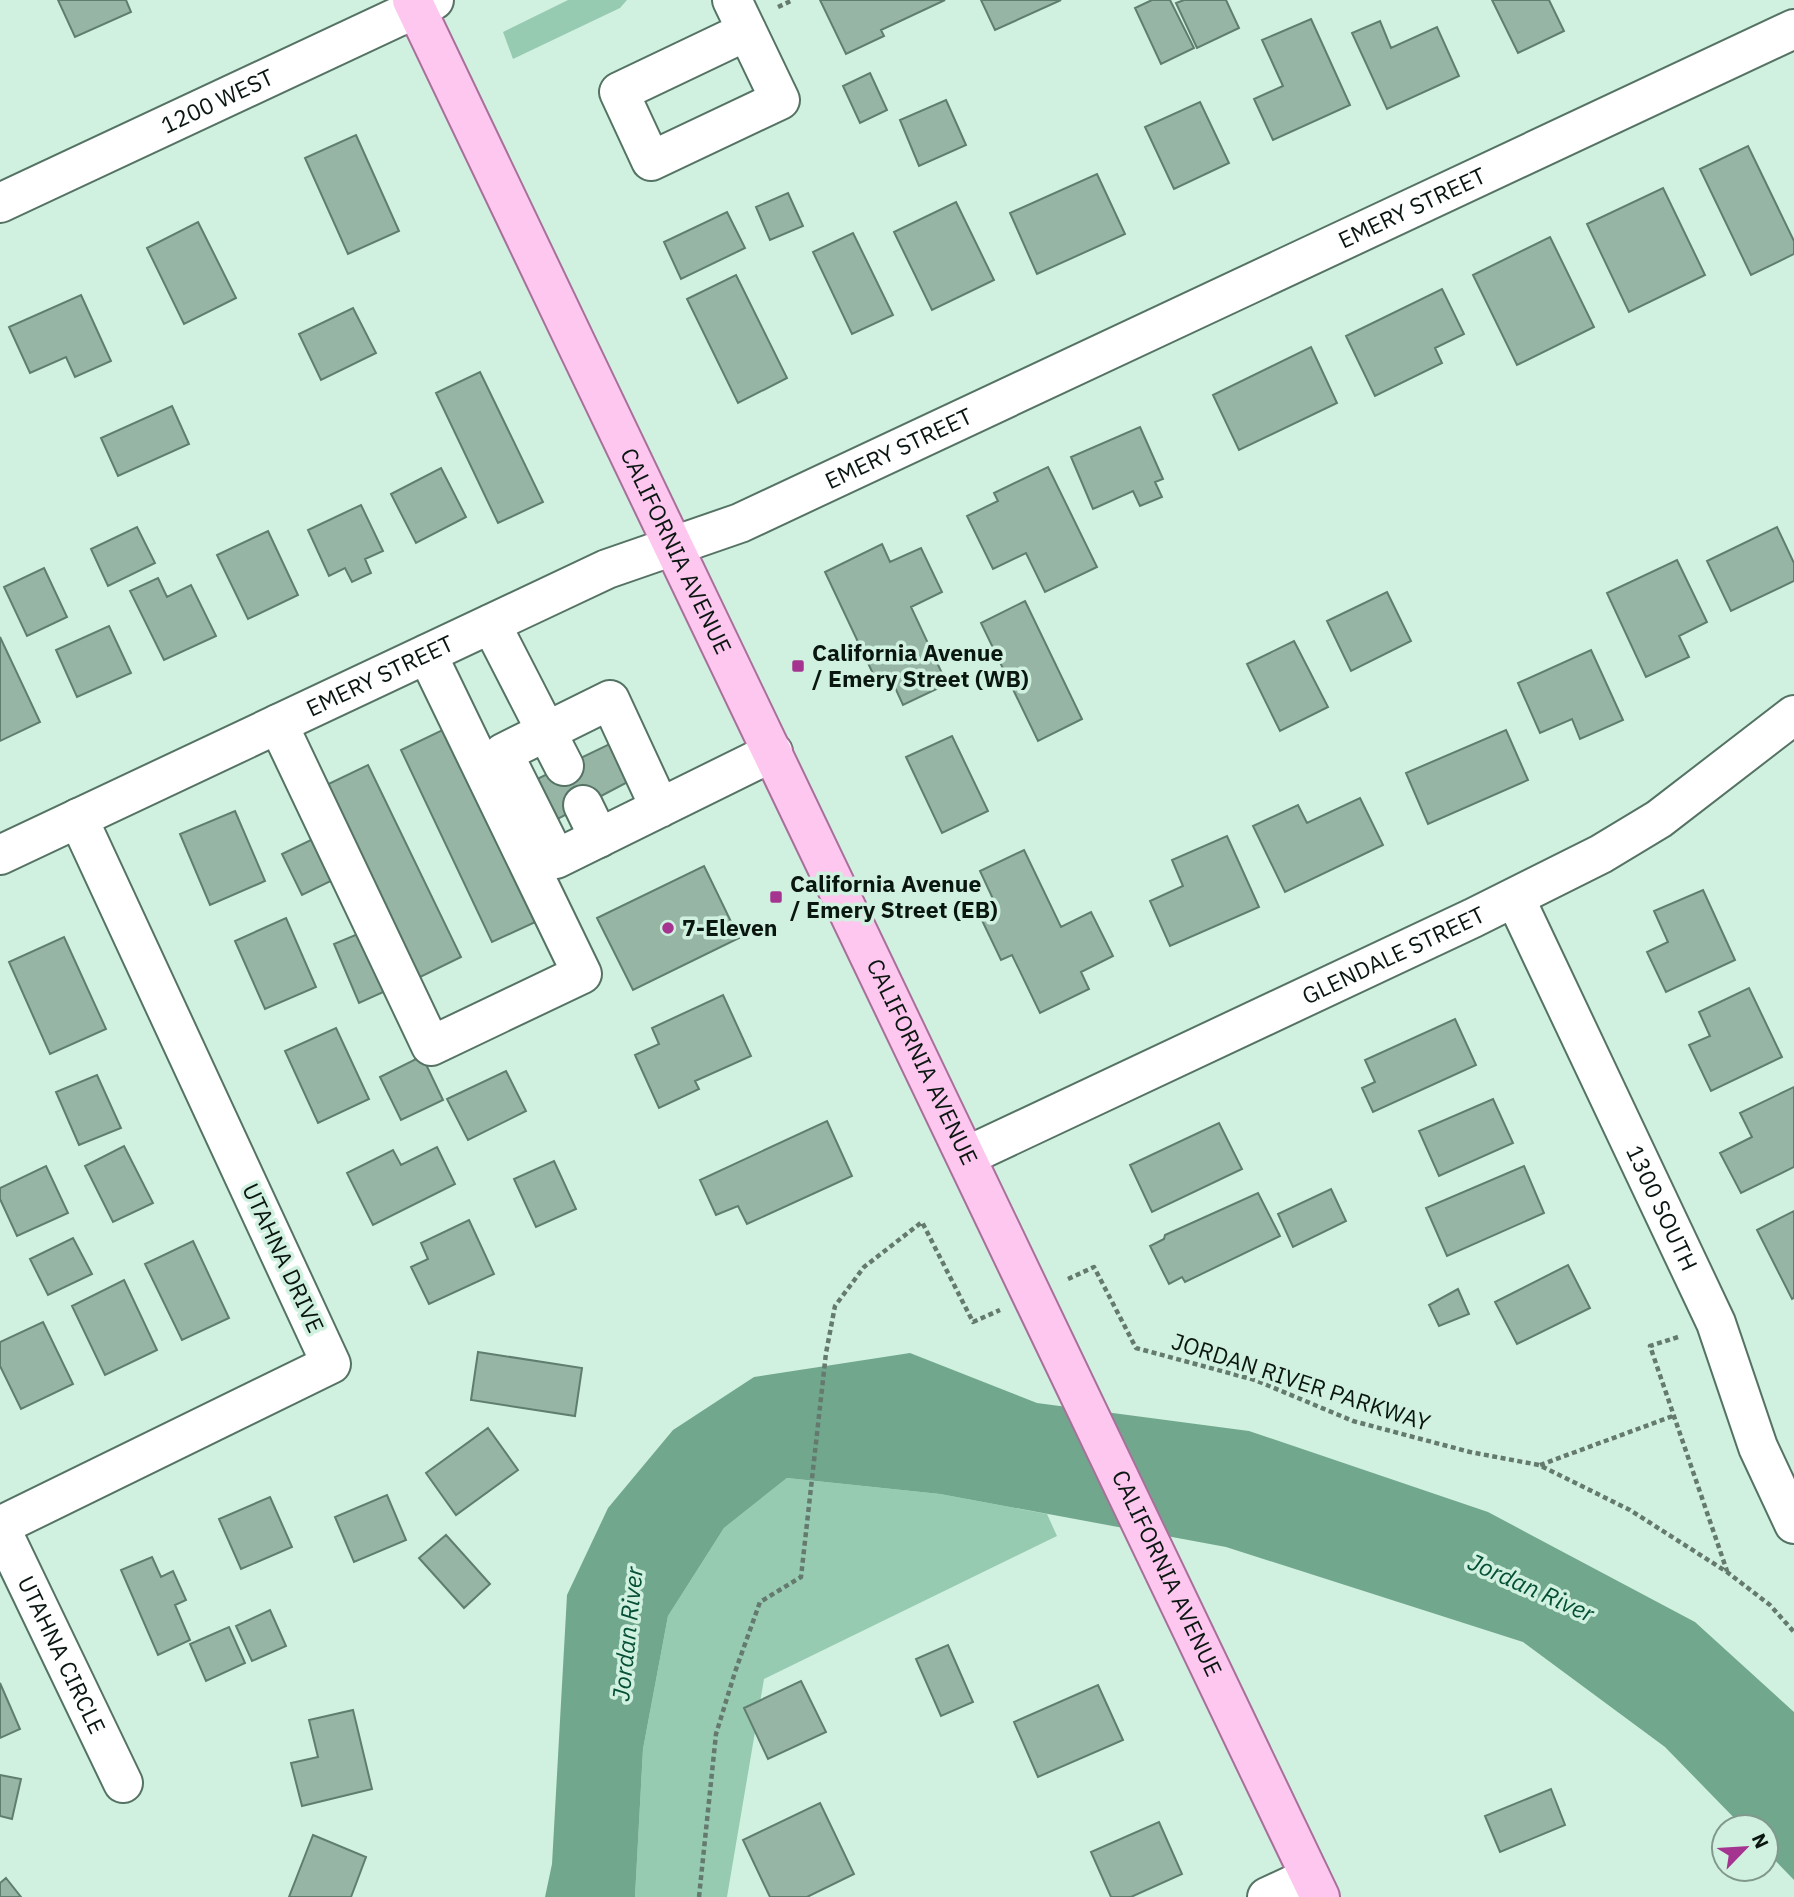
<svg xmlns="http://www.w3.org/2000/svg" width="1794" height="1897" viewBox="0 0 1794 1897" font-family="'IBM Plex Sans',sans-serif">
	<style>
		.green { fill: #97cbb1 }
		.water { fill: #71a88d }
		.building { fill: #96b5a5; stroke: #607e6f; stroke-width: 2 }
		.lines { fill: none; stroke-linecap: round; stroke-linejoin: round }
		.minor-casing { stroke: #557364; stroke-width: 42 }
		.major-casing { stroke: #a7709a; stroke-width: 42 }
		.path { stroke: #657a6f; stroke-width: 4.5; stroke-dasharray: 5 3.5; stroke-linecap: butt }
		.minor { stroke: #fff; stroke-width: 38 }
		.major { stroke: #fdc7ef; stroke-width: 38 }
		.poi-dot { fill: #a53491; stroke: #d1f1e0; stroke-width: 2.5 }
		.labels { text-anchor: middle; stroke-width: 7; stroke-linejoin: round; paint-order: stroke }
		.street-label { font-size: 23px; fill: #0a1610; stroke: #d1f1e0 }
		.poi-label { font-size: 23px; font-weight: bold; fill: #0a1610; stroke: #d1f1e0; text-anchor: start }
		.water-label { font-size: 24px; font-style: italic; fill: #044f35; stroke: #d1f1e0 }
	</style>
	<rect width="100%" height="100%" fill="#d1f1e0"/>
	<!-- green -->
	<path class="green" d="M568,0H627L620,8L513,59L503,32Z
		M787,1478L940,1494L1047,1514L1057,1536L764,1679L727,1897H635L643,1749L668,1616L724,1528Z"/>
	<!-- water -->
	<path class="water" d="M910,1353L1037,1403L1249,1431L1488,1512L1695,1622L1794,1712V1880L1766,1851V1827H1743L1665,1747L1523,1642L1226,1547L940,1494L787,1478L724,1528L668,1616L643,1749L635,1897H545L552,1864L567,1595L608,1508L673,1430L754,1377Z"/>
	<!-- building -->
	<path class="building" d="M58,0H126L131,12L75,37Z
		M820,0H945L881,30L884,36L846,54Z
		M981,0H1061L995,30Z
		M1152,0H1170L1194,48L1161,64L1135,8Z
		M1184,0H1226L1239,28L1197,48L1176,3Z
		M1492,0H1549L1564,31L1518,53Z
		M1311,19L1350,105L1273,140L1254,99L1283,86L1262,40Z
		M1380,21L1391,48L1437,27L1459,76L1387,109L1352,33Z
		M870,73L887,110L860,123L843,86Z
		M946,100L966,145L919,166L900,120Z
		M1200,102L1229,163L1174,189L1145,127Z
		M356,135L399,231L348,254L305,158Z
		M1748,146L1794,241V254L1751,275L1700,169Z
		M1097,174L1125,234L1037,274L1010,213Z
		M1663,188L1705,275L1629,312L1587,224Z
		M788,193L803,226L770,240L756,207Z
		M956,202L994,280L932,310L894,232Z
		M727,212L745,248L681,279L664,242Z
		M198,222L236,298L184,324L147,248Z
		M853,233L893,315L852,334L813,252Z
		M1550,237L1594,327L1517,365L1473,275Z
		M736,275L787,378L738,403L687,299Z
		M1442,289L1464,334L1435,348L1442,363L1375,396L1346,336Z
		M81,295L111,361L75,377L66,357L30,373L9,327Z
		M353,308L376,353L321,380L299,334Z
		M1311,347L1337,403L1239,450L1213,395Z
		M480,372L543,502L498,523L436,393Z
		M172,406L189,444L118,476L101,438Z
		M1140,427L1163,479L1155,482L1162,497L1140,506L1133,491L1093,509L1071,457Z
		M1048,467L1097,567L1045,592L1026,553L993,569L967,516L998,501L994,493Z
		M441,468L466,517L416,543L391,494Z
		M361,505L383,551L365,559L371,573L352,582L345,568L329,576L308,530Z
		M137,527L155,563L108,586L91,549Z
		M1777,527L1794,563V581L1731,611L1707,561Z
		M268,531L298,595L248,619L217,555Z
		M882,544L890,562L921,548L942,592L911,607L947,684L903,705L888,672L875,678L825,572Z
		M1677,560L1707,622L1679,636L1689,657L1646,677L1607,593Z
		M44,568L67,617L27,636L4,587Z
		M158,578L167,597L191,585L216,636L164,660L130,591Z
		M1387,592L1411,641L1351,671L1327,621Z
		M1025,601L1082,719L1038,741L981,623Z
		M109,626L131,673L77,697L56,650Z
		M0,637L40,722L0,741Z
		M1294,641L1328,707L1280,731L1247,664Z
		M1591,650L1623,720L1580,739L1572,719L1540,733L1518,683Z
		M453,725L544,918L492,942L401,750Z
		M1506,730L1528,780L1428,824L1406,773Z
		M952,736L988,811L942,833L906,757Z
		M620,739L639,776L552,822L531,782Z
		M368,765L461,957L410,982L316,790Z
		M1360,798L1383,845L1285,892L1253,826L1298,805L1307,823Z
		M235,811L265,881L210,905L180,834Z
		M319,836L339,877L302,895L282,854Z
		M1227,836L1259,907L1170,946L1150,901L1183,886L1172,860Z
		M1024,850L1061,927L1091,912L1113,956L1081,972L1089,989L1040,1013L1012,955L1001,960L977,910L994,901L980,871Z
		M704,866L739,938L633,990L597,918Z
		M1703,890L1735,960L1666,992L1647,952L1668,942L1654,911Z
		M286,918L316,987L265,1009L235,941Z
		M365,931L390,989L359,1003L334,944Z
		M64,937L106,1029L50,1054L9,962Z
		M1749,988L1782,1057L1711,1091L1689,1045L1710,1036L1699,1012Z
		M723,995L751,1056L695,1081L699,1089L659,1108L635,1055L659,1044L652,1028Z
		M1455,1019L1476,1065L1373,1112L1362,1088L1375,1082L1365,1060Z
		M336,1028L369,1099L318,1123L285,1051Z
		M422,1056L443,1100L401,1120L380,1077Z
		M506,1071L526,1111L468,1140L447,1099Z
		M97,1075L121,1128L79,1145L56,1092Z
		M1794,1087V1167L1741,1193L1720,1153L1752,1137L1740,1113Z
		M1493,1099L1513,1143L1439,1176L1419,1131Z
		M827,1121L852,1176L747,1224L738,1206L716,1215L700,1180Z
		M1219,1123L1242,1169L1152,1212L1130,1165Z
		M124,1146L153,1203L113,1222L85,1166Z
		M437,1147L455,1184L373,1225L347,1173L393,1150L401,1165Z
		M554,1161L576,1209L536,1227L514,1179Z
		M46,1166L68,1213L17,1236L0,1199V1188Z
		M1524,1166L1544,1213L1447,1256L1426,1208Z
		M1331,1189L1346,1221L1293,1247L1278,1214Z
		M1258,1193L1280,1236L1185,1282L1182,1277L1169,1284L1150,1246L1164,1239L1165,1235Z
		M1794,1211V1298L1792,1299L1757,1230Z
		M469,1220L494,1274L429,1304L411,1267L428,1259L421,1243Z
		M73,1238L92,1274L48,1295L30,1259Z
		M193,1241L229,1318L182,1340L145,1264Z
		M1568,1265L1590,1308L1517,1344L1495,1302Z
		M124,1280L157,1350L105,1375L72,1306Z
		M1458,1289L1469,1314L1439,1326L1429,1305Z
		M43,1322L73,1384L21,1409L0,1366V1342Z
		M478,1352L582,1368L575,1416L471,1400Z
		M488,1428L518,1470L456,1515L426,1473Z
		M387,1495L406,1540L354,1562L335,1517Z
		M270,1497L292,1547L241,1569L219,1519Z
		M446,1535L490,1584L464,1608L419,1558Z
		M152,1557L161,1577L173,1571L186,1600L175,1605L190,1640L158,1655L121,1570Z
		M270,1610L286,1646L252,1661L236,1626Z
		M229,1627L245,1663L206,1681L190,1644Z
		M948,1645L973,1702L941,1716L916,1659Z
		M801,1681L826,1732L768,1759L744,1708Z
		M0,1683L20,1729L0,1738Z
		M1098,1685L1123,1740L1038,1777L1014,1722Z
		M353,1710L372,1789L302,1806L291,1763L318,1757L309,1720Z
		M0,1775L21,1779L12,1819L0,1816Z
		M1551,1789L1565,1825L1500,1852L1485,1816Z
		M820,1803L854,1874L807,1897H770L743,1840Z
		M1159,1822L1182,1874L1131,1897H1111L1091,1852Z
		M313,1835L366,1857L351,1897H289Z
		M6,1878L21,1897H0V1883Z"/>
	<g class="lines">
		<!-- minor casing -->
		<g class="minor-casing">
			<g id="minor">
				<path d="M732,0L780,100L651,161L619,92L747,31"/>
				<path id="s1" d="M0,203L434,0"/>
				<path d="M491,624L564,766"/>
				<path d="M278,724L431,1046L582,974L427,654"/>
				<path d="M583,805L599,838"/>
				<path d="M660,808L610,700L503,753L556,859L773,752"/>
				<path id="s2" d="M0,855L607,569L740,523L1794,29"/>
				<path id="s3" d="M1515,898L1716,1323L1758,1447L1794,1524"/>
				<path id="s4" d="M969,1155L1473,918L1601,854L1659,819L1794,715"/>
				<path d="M0,1526L331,1364L78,818"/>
				<path id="s5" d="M0,1527L123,1783"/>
				<path d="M1267,1897L1310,1877"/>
			</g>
		</g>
		<!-- major casing -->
		<g class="major-casing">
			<g id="major">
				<path id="s6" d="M412,0C713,633 1022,1262 1320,1897"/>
			</g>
		</g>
		<!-- path -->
		<path class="path" d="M778,7L793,0
			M1068,1279L1094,1267L1136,1348L1255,1380L1353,1421L1470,1452L1539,1465L1630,1510L1727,1572L1770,1605L1794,1632
			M1678,1337L1650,1346L1727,1571
			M1540,1465L1673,1416
			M699,1897L716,1734L735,1672L760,1602L801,1577L826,1353L835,1306L864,1267L922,1222L973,1322L1000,1310"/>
		<!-- minor -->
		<use href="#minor" class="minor"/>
		<!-- major -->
		<use href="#major" class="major"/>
	</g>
	<!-- markers -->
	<g class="poi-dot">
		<rect x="791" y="659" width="14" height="14" rx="3.5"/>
		<rect x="769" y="890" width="14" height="14" rx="3.5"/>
		<circle cx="668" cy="928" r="7"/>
	</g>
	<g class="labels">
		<!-- street labels -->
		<g class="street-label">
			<text dy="8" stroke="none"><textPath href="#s1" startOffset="240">1200 WEST</textPath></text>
			<text dy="8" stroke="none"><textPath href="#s2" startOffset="1554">EMERY STREET</textPath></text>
			<text dy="8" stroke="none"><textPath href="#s2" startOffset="987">EMERY STREET</textPath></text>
			<text dy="8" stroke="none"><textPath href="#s6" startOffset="611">CALIFORNIA AVENUE</textPath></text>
			<text dy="8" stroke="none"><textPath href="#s2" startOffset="420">EMERY STREET</textPath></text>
			<text dy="8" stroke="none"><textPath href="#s4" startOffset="469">GLENDALE STREET</textPath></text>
			<text dy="8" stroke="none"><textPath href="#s6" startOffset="1178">CALIFORNIA AVENUE</textPath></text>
			<text dy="8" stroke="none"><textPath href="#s3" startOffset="343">1300 SOUTH</textPath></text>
			<text transform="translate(283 1258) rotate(65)" y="8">UTAHNA DRIVE</text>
			<text transform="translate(1301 1382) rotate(18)" y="8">JORDAN RIVER PARKWAY</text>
			<text dy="8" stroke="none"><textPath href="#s6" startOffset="1745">CALIFORNIA AVENUE</textPath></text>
			<text dy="8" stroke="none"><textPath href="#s5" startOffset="142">UTAHNA CIRCLE</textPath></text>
		</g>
		<!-- poi labels -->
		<g class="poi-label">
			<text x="812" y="661">California Avenue<tspan x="812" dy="26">/ Emery Street (WB)</tspan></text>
			<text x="790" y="892">California Avenue<tspan x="790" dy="26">/ Emery Street (EB)</tspan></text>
			<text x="682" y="936">7-Eleven</text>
		</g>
		<!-- water labels -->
		<g class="water-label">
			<text transform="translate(1531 1588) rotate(24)" y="8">Jordan River</text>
			<text transform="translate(628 1634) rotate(-84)" y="8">Jordan River</text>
		</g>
	</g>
	<!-- north arrow -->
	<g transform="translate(1745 1848) rotate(65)"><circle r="33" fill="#d1f1e0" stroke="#81998d" stroke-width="2"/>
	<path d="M0-5L12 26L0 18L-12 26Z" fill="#a53491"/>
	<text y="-10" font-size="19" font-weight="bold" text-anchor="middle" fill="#0a1610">N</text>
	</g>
</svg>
